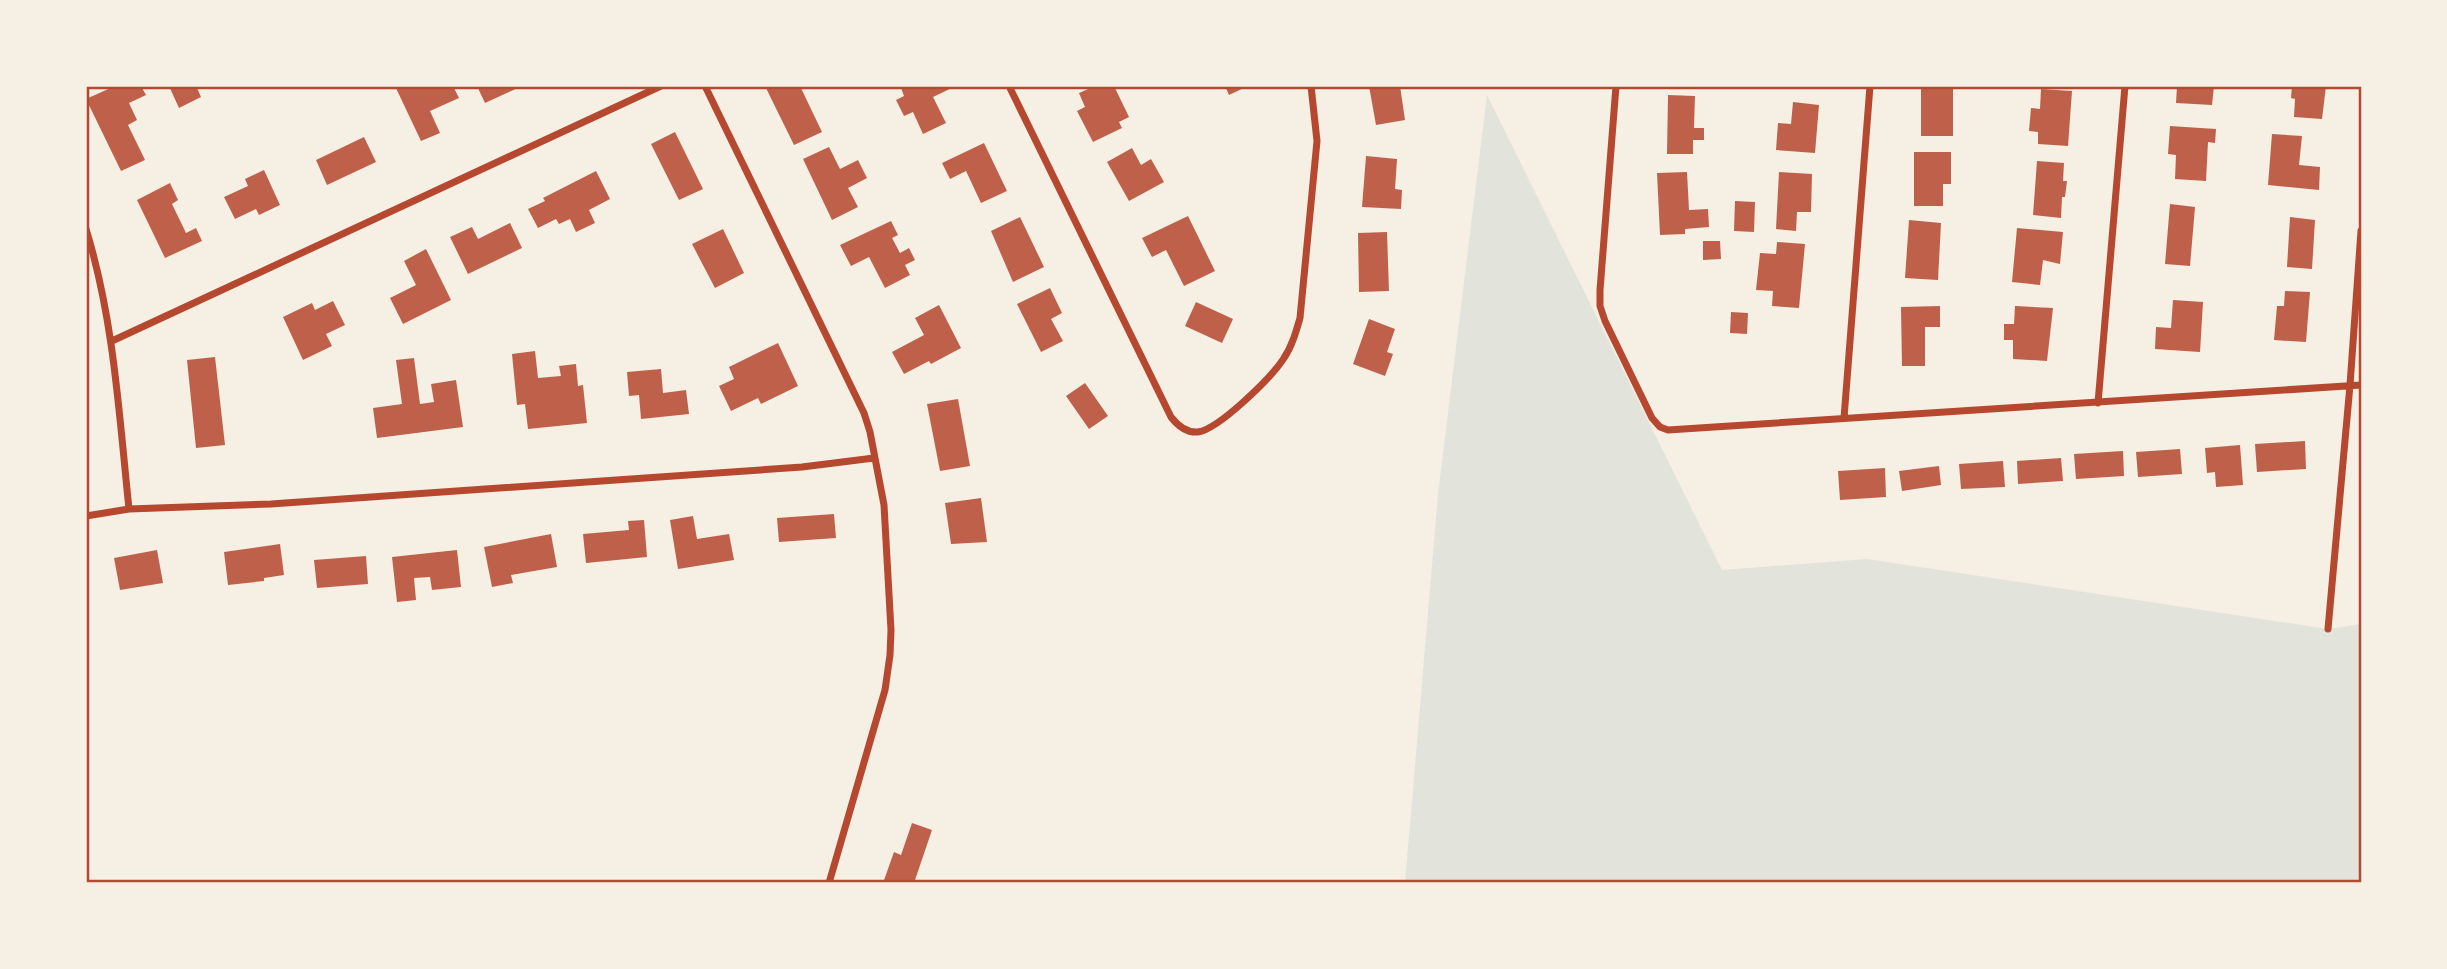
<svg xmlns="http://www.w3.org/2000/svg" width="2447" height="969" viewBox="0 0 2447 969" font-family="'Asap Condensed',sans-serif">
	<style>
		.green { fill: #e2e4dc }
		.building { fill: #bf614a }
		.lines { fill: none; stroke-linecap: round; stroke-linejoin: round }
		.minor { stroke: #b5482f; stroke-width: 7 }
		.neatline { fill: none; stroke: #b5482f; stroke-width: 2.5 }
	</style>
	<rect width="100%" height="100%" fill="#f6efe4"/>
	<!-- green -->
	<path class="green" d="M1487,95L1722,570L1867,559L2328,629L2361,624V883H1405L1438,494Z"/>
	<!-- building -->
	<path class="building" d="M115,86H141L146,95L129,103L137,120L128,125L145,160L121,171L86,99Z
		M169,86H203L197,88L201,97L179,108Z
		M395,86H453L459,98L430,111L440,133L421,141Z
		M477,86H522L485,103Z
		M765,86H800L822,132L794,145Z
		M906,86H956L933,97L946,123L923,134L913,112L904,116L896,100L904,96L901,88Z
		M1095,86H1114L1129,117L1119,122L1122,128L1093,142L1077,111L1085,107L1079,93Z
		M1225,86H1248L1229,95Z
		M1369,86H1400L1405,120L1376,125Z
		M1921,86H1953V136H1921Z
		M2177,86H2214L2212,105L2176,103Z
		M2292,86H2326L2322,119L2294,117L2295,99L2291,98Z
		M2041,89L2072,91L2068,146L2038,144V132L2029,131L2031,108L2040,109Z
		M1668,95L1695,96L1694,128H1704V140H1693V154H1667Z
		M1793,102L1819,105L1815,153L1776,150L1778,123L1791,124Z
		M2170,126L2216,129L2215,143L2208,142L2206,181L2175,179L2176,155L2168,154Z
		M675,132L703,189L679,200L651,144Z
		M2272,134L2302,136L2299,165L2320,167L2319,190L2268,185Z
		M364,137L376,162L327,185L316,160Z
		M984,143L1007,191L981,203L966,171L950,179L942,163Z
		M829,147L840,169L858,160L867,178L848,188L858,207L832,220L803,159Z
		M1132,148L1141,165L1151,159L1164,182L1129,201L1107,162Z
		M1914,152H1951V184H1943V206H1914Z
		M1366,156L1397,159L1395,189L1402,190L1401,209L1362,207Z
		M2037,161L2064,163L2063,181H2067L2065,197H2062L2061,218L2033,215Z
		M264,170L280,205L259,215L256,209L235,219L224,197L248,186L245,179Z
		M596,171L610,199L589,210L595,223L576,232L570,219L559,224L556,219L538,228L528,209L545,201L543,198Z
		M1687,172L1689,210L1708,209L1709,227L1685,229V234L1660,235L1657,173Z
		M1779,172L1812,174L1811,212H1797L1796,231L1776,229Z
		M170,183L178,200L172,204L186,233L196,228L202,241L165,258L137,200Z
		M1735,201L1755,202L1754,232L1734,231Z
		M2170,204L2195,207L2190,266L2165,264Z
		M1188,216L1215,271L1184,286L1166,250L1152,257L1142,238Z
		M1020,217L1044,267L1013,282L991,231Z
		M2290,217L2315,220L2312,269L2287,267Z
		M1909,220L1941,223L1938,280L1905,278Z
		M891,221L898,235L892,238L900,253L909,248L915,260L905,265L910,275L885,288L869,257L851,266L840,245Z
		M510,223L522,248L468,274L450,237L472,227L478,239Z
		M2017,228L2063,232L2060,264L2043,260L2040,285L2012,282Z
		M723,229L744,273L715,288L692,244Z
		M1387,232L1389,291L1359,292L1358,233Z
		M1703,241H1720L1721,259L1703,260Z
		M1777,242L1805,244L1799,308L1772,306L1773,291L1756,290L1760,253L1776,254Z
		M426,249L451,300L403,324L390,298L416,285L404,261Z
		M1050,288L1062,313L1051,319L1063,341L1041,352L1017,304Z
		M2285,291L2310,292L2306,342L2274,340L2277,306H2284Z
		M2173,300L2203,302L2200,352L2155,349L2156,327L2171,328Z
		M333,301L345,325L326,334L332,346L303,360L283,317L312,303L315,310Z
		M1196,302L1233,319L1222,343L1185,326Z
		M939,305L961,348L931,364L929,361L904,374L892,352L924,335L915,318Z
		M1940,306V327H1925V366H1902L1901,307Z
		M2015,306L2053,308L2047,361L2013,359V340H2004V324H2014Z
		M1731,312L1748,313L1747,334L1730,333Z
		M1369,319L1395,329L1387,352L1393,354L1385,376L1353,364Z
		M778,343L798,386L761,404L758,398L731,411L719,386L734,379L729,367Z
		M535,351L538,378L561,376L559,366L576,364L578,386L583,385L587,423L528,429L525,404L517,405L512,354Z
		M215,357L225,445L196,448L187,360Z
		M414,358L420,404L434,402L431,384L456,380L463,427L377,438L373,408L402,404L396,360Z
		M661,369L663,393L686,390L689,414L641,419L639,395L629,396L627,372Z
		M1085,383L1108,416L1089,429L1066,396Z
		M958,399L970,466L940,471L927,404Z
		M2305,441L2306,469L2257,472L2255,444Z
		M2240,445L2243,485L2216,487L2215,472L2207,473L2205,448Z
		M2180,449L2182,474L2138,477L2136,452Z
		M2123,451L2124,476L2076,479L2074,454Z
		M2061,458L2063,481L2018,484L2017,461Z
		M2003,461L2005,487L1961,489L1959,464Z
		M1939,466L1941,485L1902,491L1899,471Z
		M1885,468L1886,497L1840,500L1838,471Z
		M981,498L987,542L951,544L945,503Z
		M834,514L836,538L779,542L777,518Z
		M693,516L697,539L729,534L734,560L678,569L670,520Z
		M644,520L647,557L586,563L583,534L629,530L628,521Z
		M551,534L557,567L511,575L513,583L492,587L484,547Z
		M280,544L284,575L264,578V581L228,585L224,552Z
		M157,550L163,583L120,590L114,558Z
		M457,550L461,587L432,590L430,577L414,578L416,600L397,602L392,557Z
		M366,556L368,584L317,588L314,560Z
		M912,823L932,830L914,883H883L894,852L901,855Z"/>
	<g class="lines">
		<!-- minor -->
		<path class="minor" d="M705,86L864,413L870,432L884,505L891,630L890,655L885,690L829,883
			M1009,86L1171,417C1178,426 1186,433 1198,432C1219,429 1272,377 1284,358C1292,346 1296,332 1300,318L1317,141L1311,86
			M1616,86L1600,290V306L1605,321L1652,418L1660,427L1668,430L2361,385
			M86,229C114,320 119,414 129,509
			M112,341L661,86
			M2098,403L2125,86
			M1844,418L1870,86
			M86,516L129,509L271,504L802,467L874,458
			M2328,629L2350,385L2361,231"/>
	</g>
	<!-- border -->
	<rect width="2447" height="969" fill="none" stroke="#f6efe4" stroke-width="175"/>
	<rect x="88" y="88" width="2272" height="793" class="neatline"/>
</svg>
